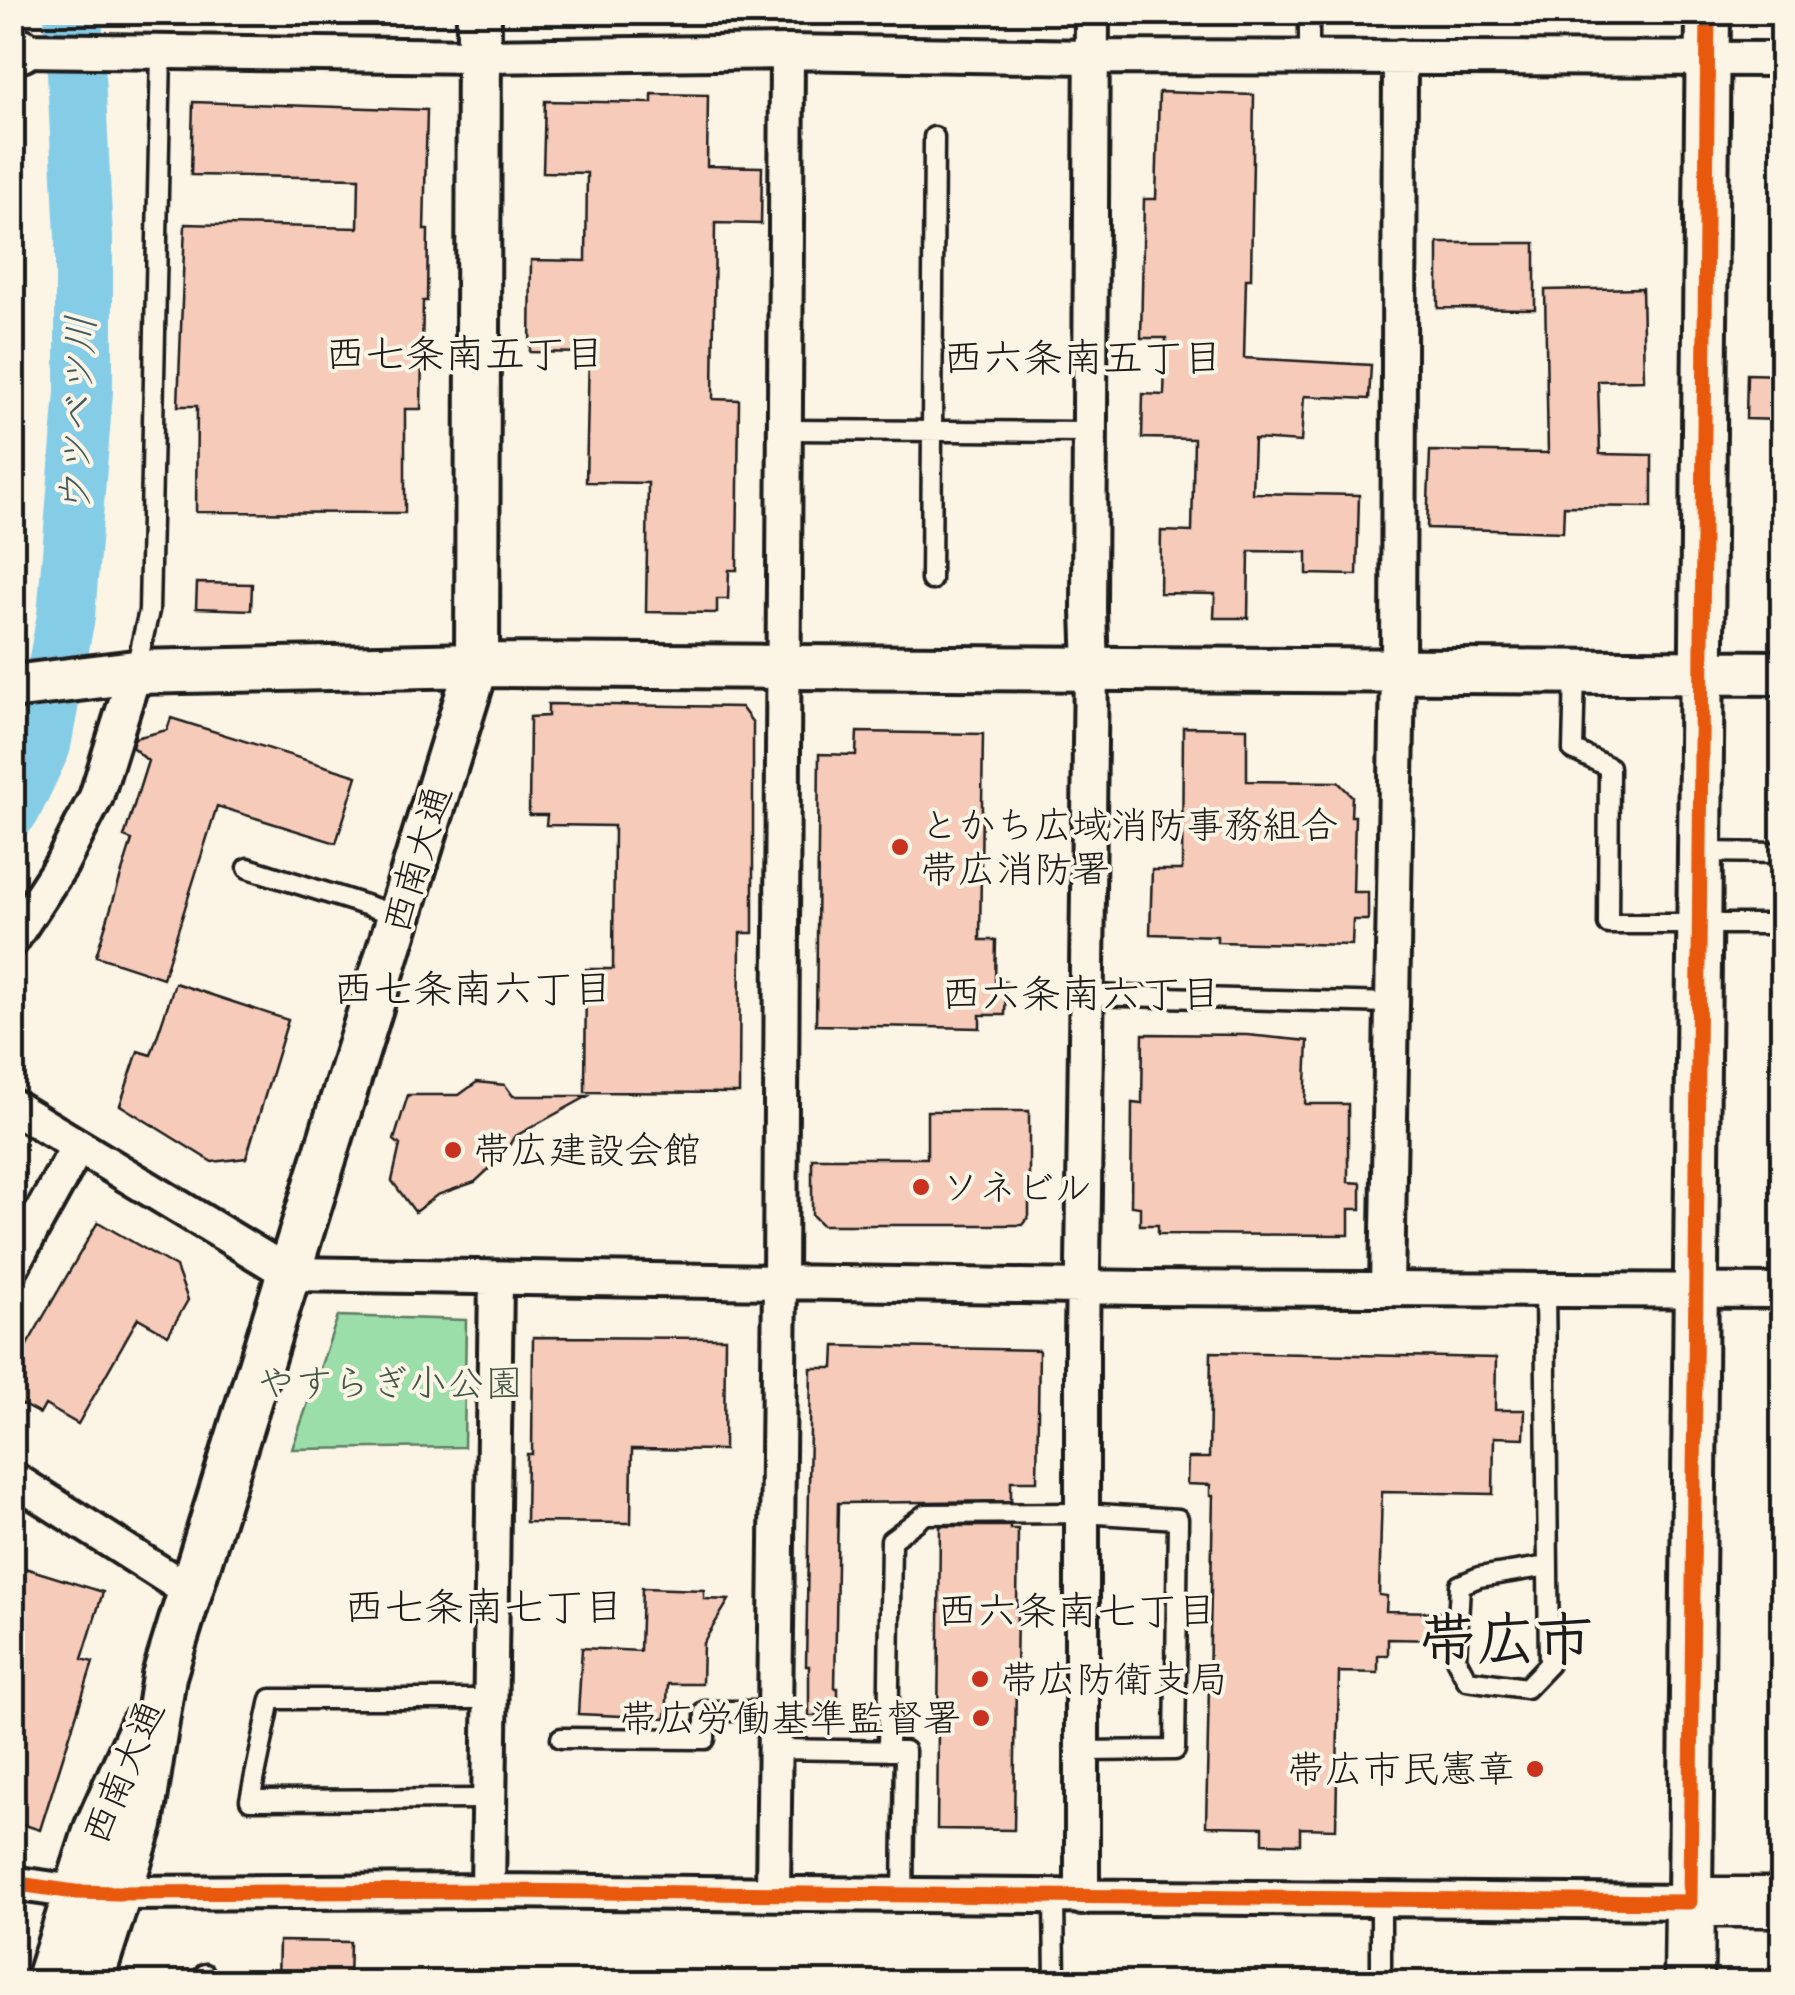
<svg xmlns="http://www.w3.org/2000/svg" width="1795" height="1995" viewBox="0 0 1795 1995" font-family="'Shantell Sans','Klee One',sans-serif">
	<style>
		.green { fill: #9cdea9; stroke: #5c7d62; stroke-width: 2.5 }
		.lines { fill: none; stroke-linecap: round; stroke-linejoin: round }
		.river { stroke: #85cde6; stroke-width: 58 }
		.building { fill: #f7cbba; stroke: #1c1c1c; stroke-width: 2.5 }
		.service-casing { stroke: #1c1c1c; stroke-width: 25 }
		.minor-casing { stroke: #1c1c1c; stroke-width: 40 }
		.tertiary-casing { stroke: #1c1c1c; stroke-width: 50 }
		.secondary-casing { stroke: #1c1c1c; stroke-width: 55 }
		.service { stroke: #fcf5e5; stroke-width: 18 }
		.minor { stroke: #fcf5e5; stroke-width: 32 }
		.tertiary { stroke: #fcf5e5; stroke-width: 42 }
		.secondary { stroke: #fcf5e5; stroke-width: 48 }
		.cycleway-casing { stroke: #fcf5e5; stroke-width: 21 }
		.cycleway { stroke: #e8590c; stroke-width: 15 }
		.poi-dot { fill: #c8321e; stroke: #fcf5e5; stroke-width: 4 }
		.labels { text-anchor: middle; stroke-width: 8; stroke-linejoin: round; paint-order: stroke }
		.poi-label { font-size: 38px; fill: #1c1c1c; stroke: #fcf5e5; text-anchor: start }
		.street-label { font-size: 38px; fill: #1c1c1c; stroke: #fcf5e5 }
		.park-label { font-size: 38px; fill: #425646; stroke: #fcf5e5 }
		.neighbourhood-label { font-size: 40px; fill: #1c1c1c; stroke: #fcf5e5 }
		.water-label { font-size: 40px; font-style: italic; fill: #415a63; stroke: #fcf5e5 }
		.town-label { font-size: 58px; font-weight: bold; fill: #1c1c1c; stroke: #fcf5e5 }
	</style>
	<rect width="100%" height="100%" fill="#fcf5e5"/>
	<filter id="ink" filterUnits="userSpaceOnUse"><feTurbulence type="fractalNoise" baseFrequency=".01" numOctaves="2"/><feDisplacementMap in="SourceGraphic" scale="20" xChannelSelector="R" yChannelSelector="G"/><feConvolveMatrix kernelMatrix="1 2 1 2 8 2 1 2 1" color-interpolation-filters="sRGB"/></filter>
	<g filter="url(#ink)">
		<!-- green -->
		<path class="green" d="M338,1316L466,1320L464,1447L292,1449Z"/>
		<g class="lines">
			<!-- river -->
			<path class="river" d="M12,808L42,745L66,616L84,392V238L73,12"/>
		</g>
		<!-- building -->
		<path class="building" d="M1159,92L1254,95L1251,279H1246L1244,358L1371,365L1369,399L1304,396L1301,442L1254,439L1252,493L1359,495L1357,575L1307,574V552L1249,551L1248,618H1214L1215,594L1160,593L1161,531L1192,532L1194,439L1142,438L1143,394L1164,395L1166,338H1141L1144,199H1156Z
			M652,94L708,95L707,166L762,167L761,224L715,223L713,399L739,400L737,570H729L728,599H717V613L646,612L648,483L586,482L589,353L530,352L531,260L586,261L587,173L543,172L545,101L652,103Z
			M193,102L427,110L424,230H428L427,301H423L421,409H405V513L196,512L197,406H178L185,224L358,228L359,178L191,175Z
			M1438,243H1535V309L1438,308Z
			M1642,288L1644,380L1598,381L1600,454L1652,455V507L1564,506L1563,532L1427,528L1430,451L1548,453L1545,290Z
			M1747,374L1782,375V420L1746,419Z
			M197,583L252,584L251,610L196,608Z
			M548,704L741,707L753,723V933H740L739,1093L585,1092L586,969H613L614,826L546,825L547,815H529L530,717L548,716Z
			M171,718L357,776L336,843L217,806L163,978L96,956L132,840L124,837L148,761L132,747L135,738L167,730Z
			M1183,727L1247,728V781L1338,782L1352,796L1351,816H1355L1353,892H1368V920H1353L1352,945L1217,942V936L1150,934L1152,870H1182Z
			M857,732L983,734L980,940H996L995,981L1006,982L1005,1015H980V1028L816,1025L819,754L856,755Z
			M175,983L288,1020L246,1158L212,1162L120,1105L138,1051L151,1055Z
			M1143,1034L1247,1035L1308,1041L1305,1104H1348V1182L1361,1183V1209H1349V1235L1158,1234V1225H1140V1207L1131,1206L1132,1103L1142,1104Z
			M477,1082L505,1085L513,1096H588L514,1137L504,1155L475,1182L437,1195L415,1212L392,1181L400,1145L394,1140L408,1095H459Z
			M927,1111H1029V1216L1022,1225H822L812,1215V1158H927Z
			M98,1222L176,1267L188,1300L168,1335L138,1318L78,1424L45,1405L40,1414L12,1399V1371Z
			M533,1337L725,1338L724,1450L632,1449L631,1523L526,1522L527,1454H532Z
			M835,1346L1039,1350L1037,1481H1011V1501L838,1503L835,1688H838V1716H809V1666H806L811,1368H834Z
			M1211,1352L1496,1358L1495,1410H1525L1524,1438L1494,1437L1493,1494L1382,1492L1379,1595L1387,1596L1386,1611L1442,1612L1441,1640L1388,1639V1655H1378V1673L1339,1672L1336,1829L1300,1828V1844L1263,1843V1827L1206,1826L1213,1496H1210V1485L1187,1484L1188,1458H1209Z
			M940,1526H1010V1529H1018L1014,1830L937,1829Z
			M12,1564L103,1592L82,1659L93,1662L40,1830L12,1821Z
			M642,1588L704,1590V1599L729,1600L703,1643L702,1684H668L666,1718L578,1714L582,1648L640,1651Z
			M279,1941L350,1942L349,1982H278Z"/>
		<g class="lines">
			<!-- service casing -->
			<g class="service-casing">
				<path id="service" d="M1309,56V12
					M785,430L1090,432
					M931,580L934,137
					M135,672L149,611L161,52
					M1575,672L1573,750L1609,767L1608,924H1782
					M1701,852L1782,853
					M248,868L400,916
					M1087,995L1392,1003
					M1545,1288L1549,1664L1526,1688L1467,1680L1456,1659L1460,1585L1479,1577L1548,1566
					M561,1738L705,1739V1711H775
					M774,1749L905,1751L903,1895
					M888,1751L891,1540L926,1514L1082,1513L1178,1519L1175,1750L1082,1751
					M489,1799L250,1800L271,1699H490
					M1054,1898L1055,1982
					M1381,1899V1982
					M204,1982L205,1974"/>
			</g>
			<!-- minor casing -->
			<g class="minor-casing">
				<path id="minor" d="M21,50L478,56L787,52L1091,57L1782,59
					M12,940L61,865L96,797L135,672
					M12,1106L290,1274L1143,1288L1782,1291
					M12,1266L78,1146
					M1387,1287L1398,669L1400,57
					M12,1478L189,1591
					M12,1883L75,1892L118,1893L488,1891L1690,1902
					M488,1891L496,1279
					M773,1893L780,1281L787,52
					M1082,1898V1341L1091,668L1089,611L1092,12"/>
			</g>
			<!-- tertiary casing -->
			<g class="tertiary-casing">
				<path id="tertiary" d="M12,50H21
					M12,687L135,672L477,665L1782,673
					M1690,1902L1708,12
					M47,1982L96,1829L142,1726
					M91,1982L141,1825L164,1676L477,665L479,12"/>
			</g>
			<!-- secondary casing -->
			<g class="secondary-casing">
				<path id="secondary" d="M1689,1982L1690,1902H1782"/>
			</g>
			<!-- service -->
			<use href="#service" class="service"/>
			<!-- minor -->
			<use href="#minor" class="minor"/>
			<!-- tertiary -->
			<use href="#tertiary" class="tertiary"/>
			<!-- secondary -->
			<use href="#secondary" class="secondary"/>
			<!-- cycleway casing -->
			<g class="cycleway-casing">
				<path id="cycleway" d="M12,1883L75,1892L118,1893L488,1891L1690,1902L1708,12"/>
			</g>
			<!-- cycleway -->
			<use href="#cycleway" class="cycleway"/>
		</g>
	</g>
	<!-- markers -->
	<g class="poi-dot">
		<circle cx="900" cy="847" r="10"/>
		<circle cx="453" cy="1150" r="10"/>
		<circle cx="921" cy="1187" r="10"/>
		<circle cx="980" cy="1679" r="10"/>
		<circle cx="981" cy="1718" r="10"/>
		<circle cx="1535" cy="1769" r="10"/>
	</g>
	<g class="labels">
		<!-- poi labels -->
		<g class="poi-label">
			<text x="920" y="838">とかち広域消防事務組合<tspan x="920" dy="44">帯広消防署</tspan></text>
			<text x="473" y="1163">帯広建設会館</text>
			<text x="941" y="1200">ソネビル</text>
			<text x="1000" y="1692">帯広防衛支局</text>
			<text x="961" y="1731" text-anchor="end">帯広労働基準監督署</text>
			<text x="1515" y="1782" text-anchor="end">帯広市民憲章</text>
		</g>
		<!-- street labels -->
		<g class="street-label">
			<text transform="translate(417 859) rotate(-73)" y="13">西南大通</text>
			<text transform="translate(123 1772) rotate(-67)" y="13">西南大通</text>
		</g>
		<!-- park labels -->
		<g class="park-label">
			<text x="390" y="1396">やすらぎ小公園</text>
		</g>
		<!-- neighbourhood labels -->
		<g class="neighbourhood-label">
			<text x="465" y="367">西七条南五丁目</text>
			<text x="1083" y="371">西六条南五丁目</text>
			<text x="473" y="1002">西七条南六丁目</text>
			<text x="1081" y="1007">西六条南六丁目</text>
			<text x="484" y="1620">西七条南七丁目</text>
			<text x="1077" y="1624">西六条南七丁目</text>
		</g>
		<!-- water labels -->
		<g class="water-label">
			<text transform="translate(77 415) rotate(-88)" y="14">ウツベツ川</text>
		</g>
		<!-- town labels -->
		<g class="town-label">
			<text x="1506" y="1659">帯広市</text>
		</g>
	</g>
	<!-- margin -->
	<rect width="1795" height="1995" fill="none" stroke="#fcf5e5" stroke-width="50"/>
	<rect x="25" y="25" width="1745" height="1945" fill="none" stroke="#1c1c1c" stroke-width="4" filter="url(#ink)"/>
</svg>
